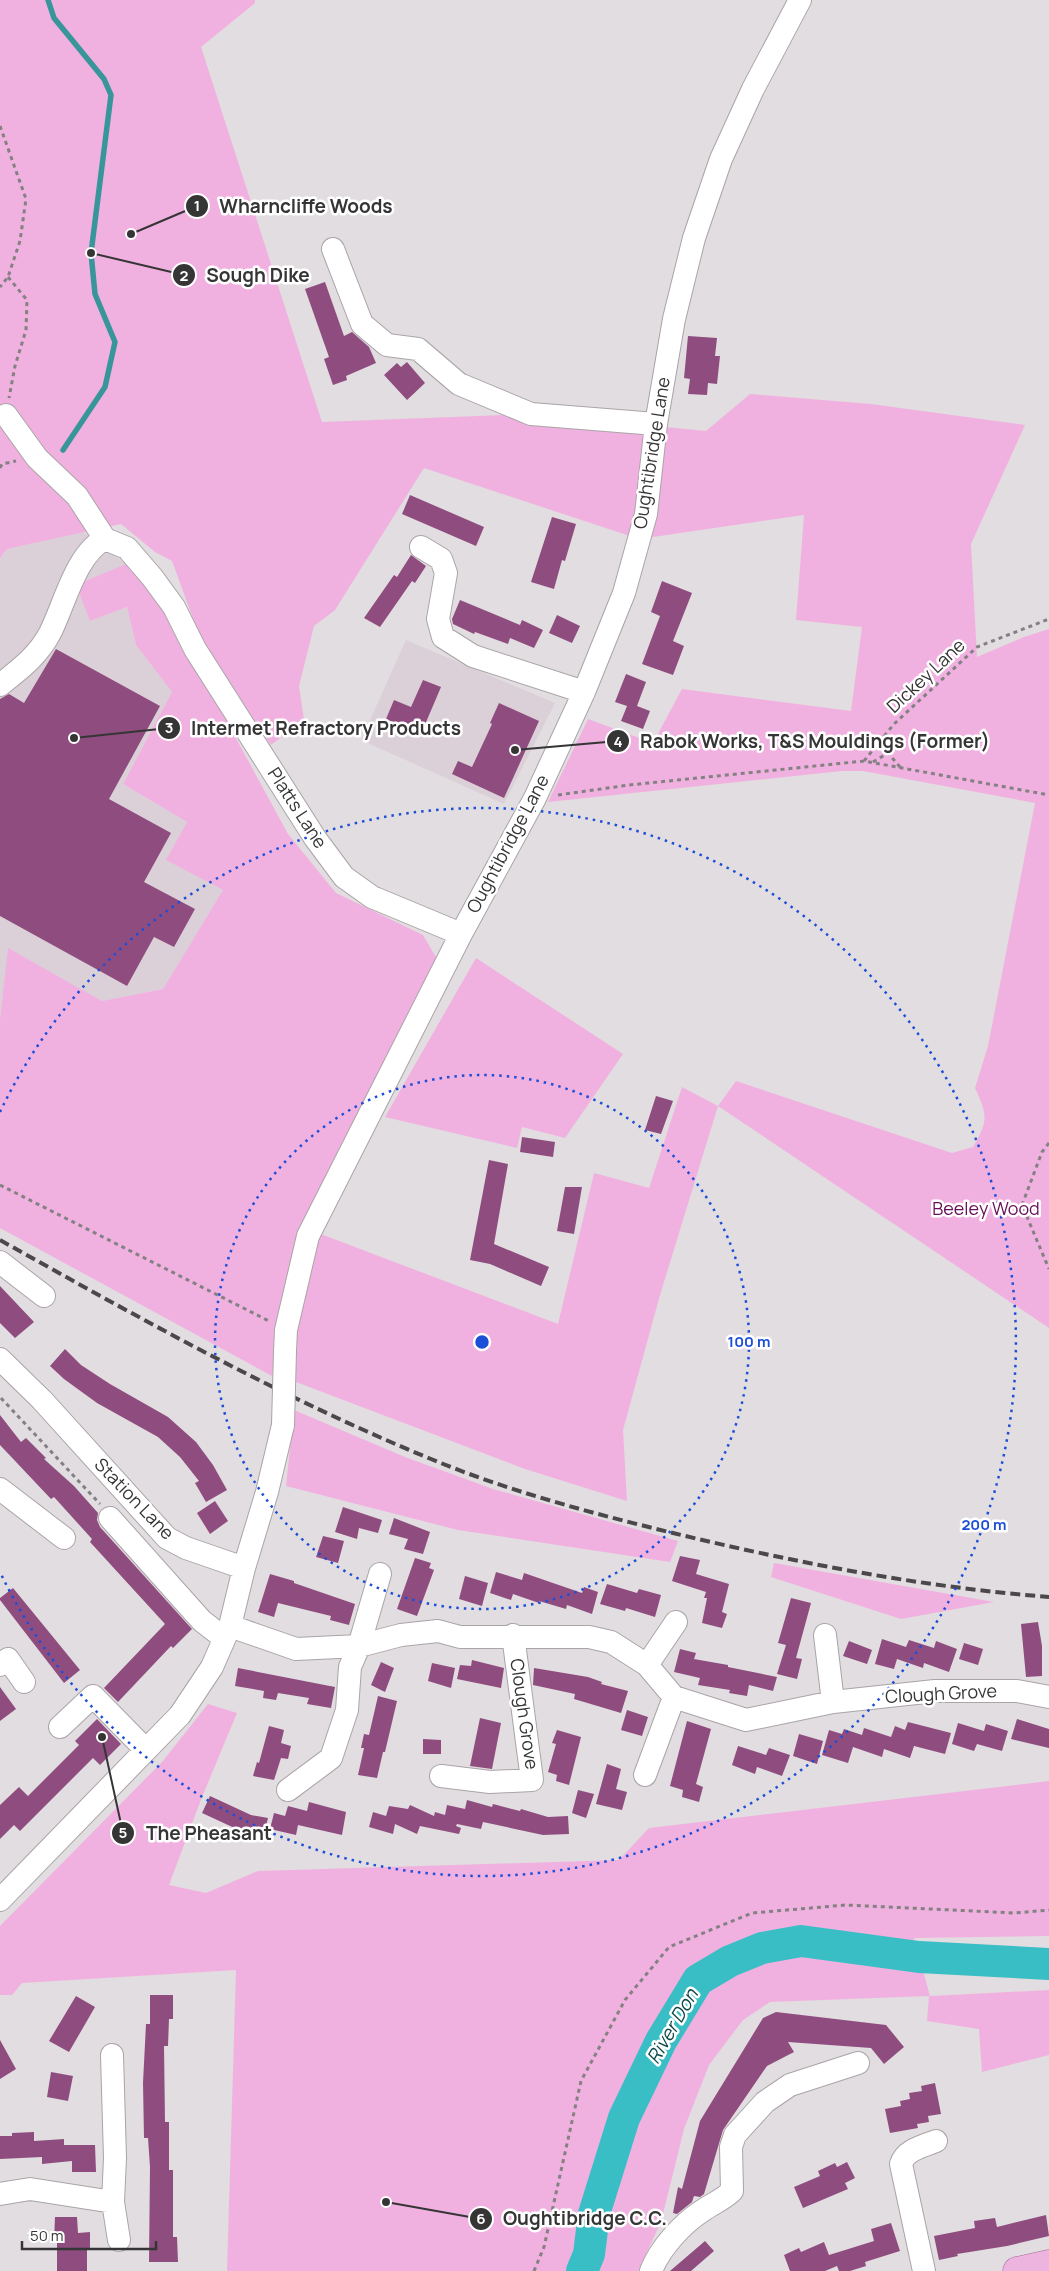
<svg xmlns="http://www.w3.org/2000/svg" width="1049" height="2271" viewBox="0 0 1049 2271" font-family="Manrope,sans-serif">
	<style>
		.built { fill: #dbd0d8 }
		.green { fill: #f1b1e0 }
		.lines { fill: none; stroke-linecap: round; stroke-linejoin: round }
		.stream { stroke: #38959a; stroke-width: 5.5 }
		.river { stroke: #39bec5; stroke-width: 32 }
		.building { fill: #8f4d7f }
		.minor-casing { stroke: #a9a4a7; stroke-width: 24 }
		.major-casing { stroke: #a56797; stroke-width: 29 }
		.path { stroke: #848183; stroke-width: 3; stroke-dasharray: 4 4; stroke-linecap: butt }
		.minor { stroke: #fff; stroke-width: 22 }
		.major { stroke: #edb4e0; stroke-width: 28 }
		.rail { stroke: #4a4849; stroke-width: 4; stroke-dasharray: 10 5; stroke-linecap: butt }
		.minor-bridge-casing { stroke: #a9a4a7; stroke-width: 24; stroke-linecap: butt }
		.minor-bridge { stroke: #fff; stroke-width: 22 }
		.ring { fill: none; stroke: #1d4ed8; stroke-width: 2.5; stroke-dasharray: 2.5 5 }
		.labels { text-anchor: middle; stroke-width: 5; stroke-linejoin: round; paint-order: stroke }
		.street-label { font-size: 18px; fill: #363536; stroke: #fff }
		.park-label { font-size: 18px; fill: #651057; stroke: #fff }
		.water-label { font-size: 19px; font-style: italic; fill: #0c4649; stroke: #fff }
		.centre { fill: #1d4ed8; stroke: #fff; stroke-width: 2.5 }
		.ring-label { font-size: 15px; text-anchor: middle; font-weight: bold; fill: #1d4ed8; stroke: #fff; stroke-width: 5; stroke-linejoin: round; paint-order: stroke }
		.leader { fill: none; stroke: #363536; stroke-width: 2 }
		.callout-dot { fill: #363536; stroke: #fff; stroke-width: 2 }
		.mark-label { font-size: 15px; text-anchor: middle; font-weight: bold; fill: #fff }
		.callout-label { font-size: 19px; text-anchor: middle; font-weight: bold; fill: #363536; stroke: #fff; stroke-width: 5; stroke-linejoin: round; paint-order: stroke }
	</style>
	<rect width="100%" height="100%" fill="#e2dde0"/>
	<!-- built -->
	<path class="built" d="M84,532L126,564L90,621L127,607L136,645L172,692L123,784L187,822L167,860L223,890L163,989L102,1001L9,949L0,1019V558L7,549Z
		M406,640L555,703L504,804L361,740Z"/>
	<!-- green -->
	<path class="green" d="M0,0H255V3L201,47L322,422L531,414L706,431L750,394L871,404L1025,425L971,544L977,657L1024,637L1049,629V1328L718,1106L660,1295L623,1430L627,1501L525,1469L296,1382L295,1334L318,1233L558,1324L594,1173L649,1188L682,1087L718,1106L736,1081L952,1153L973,1147C988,1121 988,1116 975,1088L988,1046L1035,803L863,771H842L548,802L588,719L653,743L682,689L851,711L862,627L796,620L804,515L639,539L424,468L335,610L314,626L299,686L304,720L271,745L203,646L172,561L155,552L121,524L7,549L0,558Z
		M126,564L168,613L288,834L336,893L423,935L437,959L281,1312L272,1376L0,1228V1019L8,948L102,1001L163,989L223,890L166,860L187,822L123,784L172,692L136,645L127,607L90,621L76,585Z
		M476,958L623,1054L565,1138L522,1127L517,1148L385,1117Z
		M294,1410L405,1457L493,1489L678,1541L670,1562L458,1530L286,1486Z
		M774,1563L994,1602L901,1619L771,1577Z
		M208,1704L237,1713L202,1797L169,1885L206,1893L258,1871L619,1860L649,1828L1049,1781V1936L914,1938L930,1996L1049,1990V2055L982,2072L979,2029L927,2021L929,1996L770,2002L743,2020L709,2065L684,2129L661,2222L638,2271H227L236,1970L22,1983L12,1995H0V1926L162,1762Z"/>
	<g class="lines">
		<!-- stream -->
		<path class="stream" d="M48,0L54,18L104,79L111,95L91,253L95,294L115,342L105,387L63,450"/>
		<!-- river -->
		<path class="river" d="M582,2271L589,2254L594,2214L624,2118L661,2041L698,1980L730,1961L762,1948L801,1941L919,1957L1049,1964"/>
	</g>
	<!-- building -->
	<path class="building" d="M325,282L344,336L352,332L369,347L376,363L346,376L347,380L333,385L324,359L329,357L305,289Z
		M688,336L717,338L715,356H720L717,384L708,383L707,395L688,394L690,379L684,378Z
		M407,362L425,383L407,400L384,375L397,363L401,367Z
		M410,495L484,527L476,546L402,514Z
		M552,517L576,524L565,561L562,560L554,589L531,582Z
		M411,555L426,566L415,583L412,581L380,627L364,618L394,575L397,577Z
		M662,581L692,593L673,641L684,646L673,675L642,664L660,616L651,612Z
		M460,600L520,625L522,620L543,630L534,648L510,638L508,644L475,632L474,634L453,624L452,619Z
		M557,615L580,626L572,643L549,633Z
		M56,649L160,706L109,799L171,833L144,882L195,909L174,947L154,937L127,986L0,916V699L9,694L24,703Z
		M626,674L646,682L637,706L650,711L643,729L621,721L627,706L615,702Z
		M423,680L441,687L421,734L386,719L394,700L411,707Z
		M499,703L539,721L504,798L452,774L458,761L472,767L492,724L490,723Z
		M656,1096L673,1101L661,1134L645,1130Z
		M522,1137L555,1142L553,1157L520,1152Z
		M489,1160L508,1164L494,1244L549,1267L541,1286L490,1264L470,1260Z
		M565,1187H582L574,1234L557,1231Z
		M0,1286L34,1322L15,1338L0,1323Z
		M65,1349L81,1365L110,1384L168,1417L196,1442L213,1465L227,1490L206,1502L195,1483L199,1481L180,1457L158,1437L97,1403L64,1379L50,1366Z
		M0,1415L21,1442L26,1438L46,1458L44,1459L74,1486L98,1513L97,1520L100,1527L192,1629L173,1648L171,1646L118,1702L104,1688L165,1624L90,1542L92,1539L54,1497L51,1499L0,1445Z
		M215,1501L228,1521L210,1534L197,1513Z
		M343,1507L382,1520L378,1533L359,1528L357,1539L335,1532Z
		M394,1518L430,1532L423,1554L404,1549L408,1539L389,1534Z
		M323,1536L344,1541L338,1563L316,1557Z
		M680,1556L700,1560L696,1574L729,1584L722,1612L727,1614L722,1628L702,1623L707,1598H704L706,1592L672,1581Z
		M415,1558L431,1563L429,1568L434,1570L417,1616L397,1609Z
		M496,1572L522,1580L524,1573L582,1593L584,1587L598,1592L592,1614L567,1605L566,1609L539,1601V1603L513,1594L511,1600L490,1593Z
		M270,1574L294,1581V1583L355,1604L349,1625L330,1620L331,1616L278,1603L274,1617L258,1612Z
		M465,1576L488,1583L482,1606L459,1599Z
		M607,1584L637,1593L639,1589L661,1595L655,1617L626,1608L625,1611L600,1604Z
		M13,1588L80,1670L64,1683L0,1600V1598Z
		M791,1598L811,1603L796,1658L802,1659L797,1679L777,1674L786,1645L778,1643Z
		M1038,1622L1042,1646V1676L1026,1677L1021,1624Z
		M882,1639L906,1647L909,1640L934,1648L936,1641L957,1649L949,1672L924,1663L923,1668L897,1659L894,1669L875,1664Z
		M849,1641L872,1650L867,1664L843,1656Z
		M964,1643L983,1649L978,1665L959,1659Z
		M680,1649L696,1653L694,1659L728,1665V1667L777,1677L773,1691L749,1685L747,1696L729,1693L730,1690L698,1685L700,1678L674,1672Z
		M472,1660L504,1668L501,1688L457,1679L460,1665L471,1666Z
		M381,1662L394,1668L385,1692L371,1685Z
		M432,1663L455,1668L451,1688L428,1681Z
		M238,1668L335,1687L331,1708L307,1704L309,1698L278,1693L276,1700L263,1698L264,1691L235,1686Z
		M534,1668L588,1677L602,1682L601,1684L628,1691L621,1713L574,1699L575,1694L533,1685Z
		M0,1687L16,1709L0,1721Z
		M378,1696L397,1701L385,1752H383L377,1778L358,1775L364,1748H361L364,1734L369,1735Z
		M627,1710L648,1717L642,1736L621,1730Z
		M480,1718L501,1723L492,1769L470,1766Z
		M97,1719L121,1744L100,1765L93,1758L20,1831L14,1825L0,1839V1805L19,1787L28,1796L79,1745L75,1741Z
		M1017,1719L1049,1729V1748L1011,1739Z
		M687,1721L711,1729L696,1784L703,1787L699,1802L682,1797L683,1790L670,1786Z
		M908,1722L951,1733L945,1754L914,1746L910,1758L884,1749L882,1757L853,1747L848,1763L822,1755L829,1730L842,1734L844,1729L862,1735L864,1728L891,1737L895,1726L905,1730Z
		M958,1723L984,1731L986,1724L1008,1731L1002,1751L977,1744L974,1751L952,1744Z
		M269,1726L284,1730L281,1743L291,1746L288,1759L281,1758L274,1780L253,1776L257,1762L259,1763Z
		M557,1730L581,1737L569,1785L556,1781L557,1775L548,1772L556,1744L552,1743Z
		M799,1734L823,1741L817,1764L793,1756Z
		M423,1739L441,1740V1754H423Z
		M738,1746L766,1755L769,1748L790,1755L782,1776L757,1767L755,1774L732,1765Z
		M607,1764L621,1769L616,1789L627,1792L622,1810L596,1804Z
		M578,1790L594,1794L586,1818L572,1813Z
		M210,1796L251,1815L268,1818L263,1839L240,1833L241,1831L202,1813Z
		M467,1800L492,1807L493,1804L520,1811L521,1809L548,1817L568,1816L569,1834L543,1835L483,1822L481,1829L457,1824L456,1826L461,1828L459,1834L420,1826L417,1834L395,1824L393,1834L369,1827L373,1812L386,1816L389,1806L408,1809L410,1805L434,1816L435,1812L445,1815L447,1805L465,1809Z
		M309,1802L346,1812L342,1835L298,1825L296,1835L270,1829L274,1813L285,1816L288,1806L307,1811Z
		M150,1995H173V2019H169L168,2046H164L165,2122H169V2170H173V2237H177L178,2262H149L150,2167L148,2138H144L143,2083L146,2024H150Z
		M76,1996L95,2007L69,2052L49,2041Z
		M776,2012L886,2025L904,2047L884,2064L871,2048L788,2042L794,2052L767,2066L723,2130L704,2194L700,2197L694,2196L692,2202L677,2214L673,2213L678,2187L682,2189L700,2121L763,2018Z
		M0,2040L16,2069L0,2079Z
		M51,2072L73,2076L68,2101L47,2097Z
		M935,2083L941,2114L928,2116L929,2122L917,2124L918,2128L890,2133L885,2109L901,2106L900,2101L910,2099L909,2093L922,2091L921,2086Z
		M34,2132V2141L64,2139V2145H95L96,2172H72V2161L42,2164V2157L0,2159V2136H12V2133Z
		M847,2162L855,2178L845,2183L848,2189L803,2208L794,2187L820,2176L818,2171L835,2163L837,2167Z
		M1046,2215L1049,2236L1007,2246L957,2254L958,2256L939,2260L934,2236L975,2228L974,2221L995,2218L997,2227Z
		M55,2217H77L78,2233L90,2232V2248H87V2271H57V2242H54Z
		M891,2223L900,2251L865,2262L866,2266L850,2271H839L837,2266L825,2271H790L784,2255L799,2248L801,2252L824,2242L829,2255L874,2241L871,2229Z
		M705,2241L714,2251L691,2271H670Z"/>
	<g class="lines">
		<!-- minor casing -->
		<g class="minor-casing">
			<path id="minor" d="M333,249L362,324L387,345L418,349L459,384L531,414L656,424
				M6,415L37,458L77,496L105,539
				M105,539L127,548L152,577L174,607L195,649L315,838L344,877L372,897L461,934
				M421,547L441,559L446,573L438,619L443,637L473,656L584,692
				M0,685C19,670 38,656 50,633C64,606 76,553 105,539
				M0,1262L44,1296
				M285,1351L286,1330L308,1236L461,934L535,798L584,692L624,593L646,514L656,424L674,319L694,238L721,159L753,89L800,0
				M0,1359L42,1400L167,1538L186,1548L244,1568
				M0,1489L64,1538
				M110,1518L202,1621L224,1638
				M230,1626L296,1649L359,1646L401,1635L438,1631L460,1637H589L611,1642L647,1665L674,1697L746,1720L833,1702L935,1691H1017L1049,1697
				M825,1635L833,1702
				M0,1665L8,1659L24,1682
				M647,1665L676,1622
				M60,1727L93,1696L145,1749
				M645,1775L674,1697
				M441,1776L490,1782L532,1780L513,1635
				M288,1790L331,1758L347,1710L350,1667L359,1646L380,1574
				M0,1900L180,1715L212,1667L230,1626L244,1568L267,1492L283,1425
				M0,2194L30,2189L113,2202L115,2158L112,2055
				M113,2202L119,2240
				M651,2271C660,2248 682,2224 702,2211C712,2204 724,2199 732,2191L731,2147L735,2135L765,2102L790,2085L858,2063
				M924,2271L901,2164C905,2150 923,2146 936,2141"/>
		</g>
		<!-- major casing -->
		<g class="major-casing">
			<path id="major" d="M1017,2271L1049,2264"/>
		</g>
		<!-- path -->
		<path class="path" d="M0,126L26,199L20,241L8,277L0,287
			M8,277L27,300L26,330L15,366L9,398
			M0,468L2,464L16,461
			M864,761L894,724L977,647L1049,619
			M873,762L888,753L900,767
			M558,795L629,785L864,761L1049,795
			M1049,1143L1042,1152L1022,1205L1049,1269
			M0,1185L269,1321
			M1,1398L100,1504
			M534,2271L544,2247L581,2081L625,2000L669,1947L752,1913L846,1905L1015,1913L1049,1910"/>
		<!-- minor -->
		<use href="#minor" class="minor"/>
		<!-- major -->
		<use href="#major" class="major"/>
		<!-- rail -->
		<path class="rail" d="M0,1240C141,1319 282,1398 431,1459C508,1491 591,1513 673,1533C797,1563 922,1587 1049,1597"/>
		<!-- minor-bridge casing -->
		<g class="minor-bridge-casing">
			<path id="minor-bridge" d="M283,1425L285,1351"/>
		</g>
		<!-- minor-bridge -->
		<use href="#minor-bridge" class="minor-bridge"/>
	</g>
	<!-- distance rings -->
	<g class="ring">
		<circle cx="482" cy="1342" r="267"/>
		<path d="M0 1112A534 534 0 1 1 0 1572"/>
	</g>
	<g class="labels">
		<!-- street labels -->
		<g class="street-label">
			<text transform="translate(652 453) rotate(-81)" y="6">Oughtibridge Lane</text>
			<text transform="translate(926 676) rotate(-43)" y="6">Dickey Lane</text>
			<text transform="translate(297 808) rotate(57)" y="6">Platts Lane</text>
			<text transform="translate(508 844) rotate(-62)" y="6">Oughtibridge Lane</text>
			<text transform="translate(134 1499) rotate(46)" y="6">Station Lane</text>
			<text transform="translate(941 1694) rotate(-3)" y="6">Clough Grove</text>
			<text transform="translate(524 1714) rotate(82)" y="6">Clough Grove</text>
		</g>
		<!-- park labels -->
		<g class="park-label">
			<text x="986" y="1215">Beeley Wood</text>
		</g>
		<!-- water labels -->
		<g class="water-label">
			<text transform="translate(672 2026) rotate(-60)" y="7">River Don</text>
		</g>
	</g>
	<circle cx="482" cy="1342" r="8" class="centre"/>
	<g class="ring-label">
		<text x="749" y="1347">100 m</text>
		<text x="984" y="1530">200 m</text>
	</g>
	<!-- callouts -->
	<path class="leader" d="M131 234L197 206M91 253L184 275M74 738L169 728M515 750L618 741M102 1737L123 1833M386 2202L481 2219"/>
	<g class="callout-dot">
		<circle cx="131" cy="234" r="5"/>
		<circle cx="91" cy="253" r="5"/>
		<circle cx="74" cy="738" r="5"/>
		<circle cx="515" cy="750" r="5"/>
		<circle cx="102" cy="1737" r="5"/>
		<circle cx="386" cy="2202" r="5"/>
		<circle cx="197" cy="206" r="12"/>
		<circle cx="184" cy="275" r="12"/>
		<circle cx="169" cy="728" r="12"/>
		<circle cx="618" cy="741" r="12"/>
		<circle cx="123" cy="1833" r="12"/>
		<circle cx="481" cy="2219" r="12"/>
	</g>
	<g class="mark-label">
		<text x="197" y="211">1</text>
		<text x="184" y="281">2</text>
		<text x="169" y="733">3</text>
		<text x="618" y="747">4</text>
		<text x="123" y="1838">5</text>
		<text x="481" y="2224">6</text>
	</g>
	<g class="callout-label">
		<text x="306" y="213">Wharncliffe Woods</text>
		<text x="258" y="282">Sough Dike</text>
		<text x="326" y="735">Intermet Refractory Products</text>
		<text x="815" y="748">Rabok Works, T&amp;S Mouldings (Former)</text>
		<text x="209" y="1840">The Pheasant</text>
		<text x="585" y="2225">Oughtibridge C.C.</text>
	</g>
	<!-- scale -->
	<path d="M22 2241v8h134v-8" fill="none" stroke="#363536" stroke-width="2.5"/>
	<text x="30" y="2241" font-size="15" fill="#363536" stroke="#ffffff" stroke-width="4" paint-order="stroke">50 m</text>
</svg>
